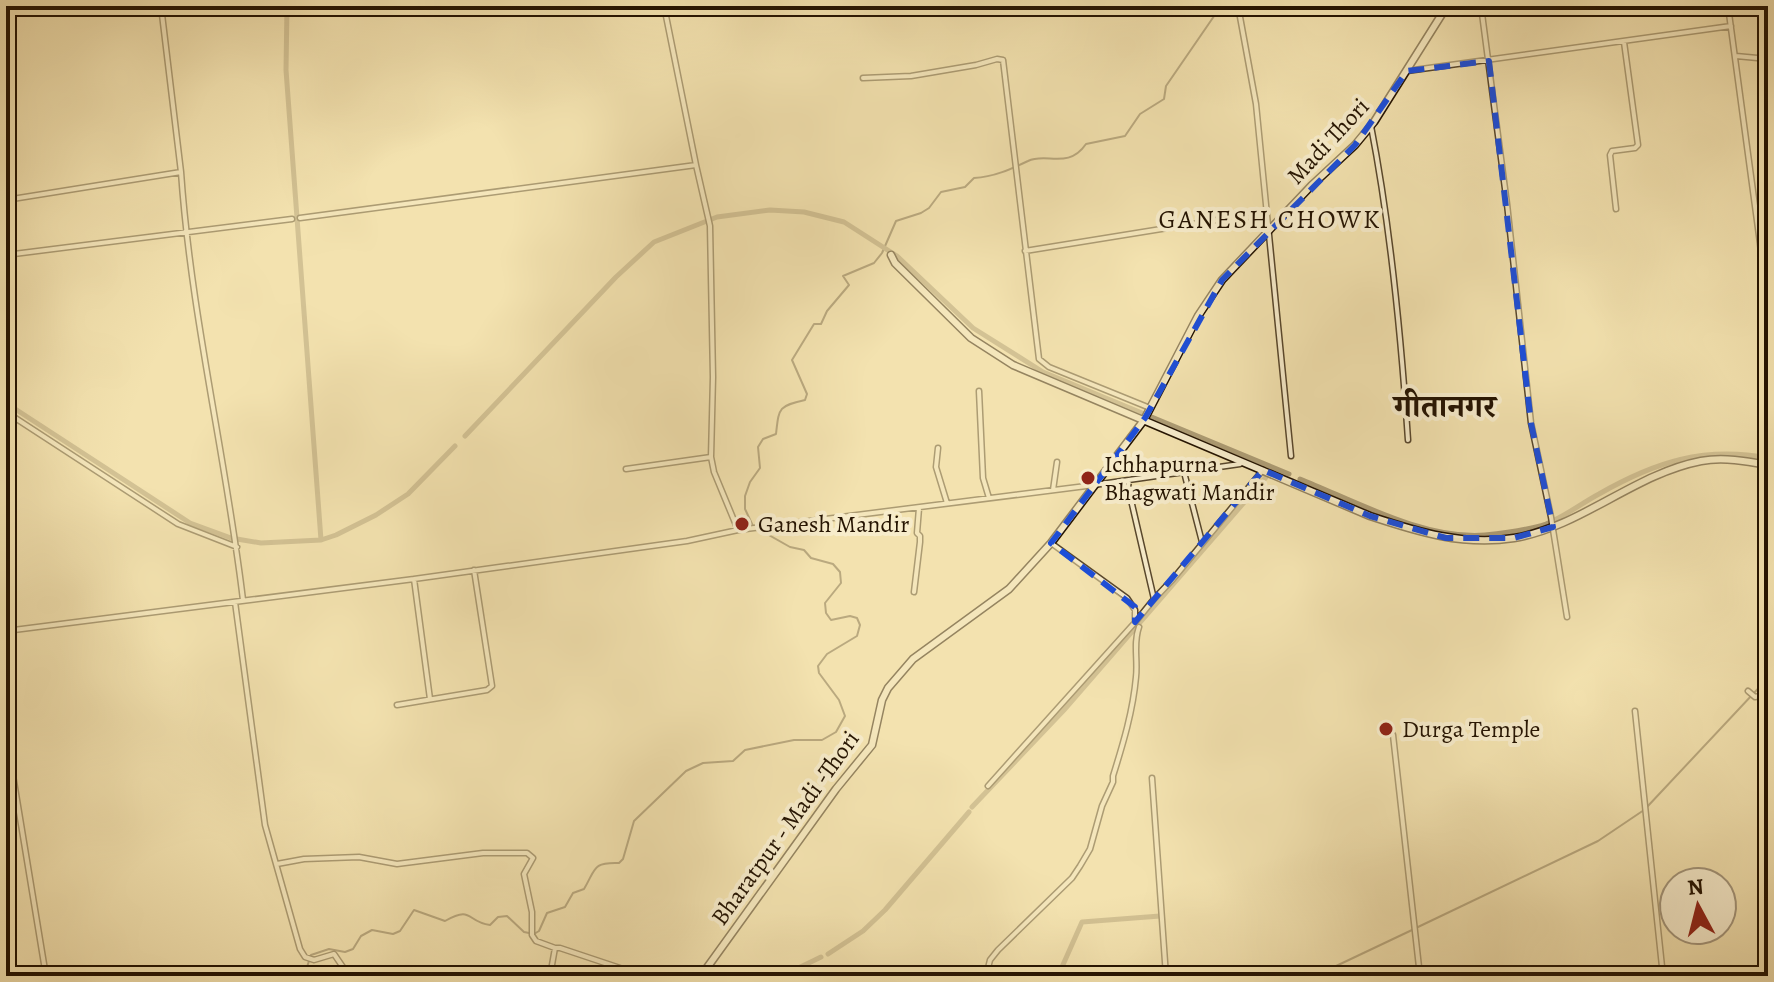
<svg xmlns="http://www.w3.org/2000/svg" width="1774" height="982" viewBox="0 0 1774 982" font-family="Alegreya,'Noto Serif Devanagari',serif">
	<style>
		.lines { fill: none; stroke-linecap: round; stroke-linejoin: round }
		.stream { stroke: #766546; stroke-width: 2 }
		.canal { stroke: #ad9c74; stroke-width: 5 }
		.street-casing { stroke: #58472c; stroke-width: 7 }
		.secondary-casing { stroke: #241301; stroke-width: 9 }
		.street { stroke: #f7eccb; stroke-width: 4 }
		.secondary { stroke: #f7eccb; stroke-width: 6 }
		.marked { fill: none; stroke: #1d4ed8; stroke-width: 6; stroke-dasharray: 16 10; stroke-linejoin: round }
		.poi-dot { fill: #8f2418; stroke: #f7eccb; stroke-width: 3 }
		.labels { text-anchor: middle; stroke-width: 8; stroke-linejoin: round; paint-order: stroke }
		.street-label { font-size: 24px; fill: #241301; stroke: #f7eccb }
		.poi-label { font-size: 24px; fill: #241301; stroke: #f7eccb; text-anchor: start }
		.neighbourhood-label { font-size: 26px; letter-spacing: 2px; fill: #241301; stroke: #f7eccb }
		.district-label { font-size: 32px; font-weight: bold; fill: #241301; stroke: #f7eccb }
	</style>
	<rect width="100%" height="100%" fill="#f3e2af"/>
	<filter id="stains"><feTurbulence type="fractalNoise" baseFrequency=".0025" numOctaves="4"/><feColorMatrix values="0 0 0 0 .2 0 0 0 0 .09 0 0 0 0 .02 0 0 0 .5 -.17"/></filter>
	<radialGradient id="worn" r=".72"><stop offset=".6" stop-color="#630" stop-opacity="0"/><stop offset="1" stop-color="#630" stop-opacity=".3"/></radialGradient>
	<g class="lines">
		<!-- stream -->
		<path class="stream" d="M1647,807L1768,678
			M1418,927L1598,841L1644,810
			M304,976L311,955L329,949L345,952L353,949L361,936L372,930L393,934L400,931L414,910L445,921C473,905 466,922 490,925L498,917L507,916L524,932L534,934L539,931L547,913L565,907L573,893L584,889C596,869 592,862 619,863L623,859L634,821L686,771L703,763L733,761L745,750L794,740H822L836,732L845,716L839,700L819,673L818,666L827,654L857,636L860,625L857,618L850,616L831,620L826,613L825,603L841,583L840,572L833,564L811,558L804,550L790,547L753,526L745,509V496L750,482L760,468L758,447L763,439L776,434C779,408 778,406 805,400L807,394L792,360L814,324H821L827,311L849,285L843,276L874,263L882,253L896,221L921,213L929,208L941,192L965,187L974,178C994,177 1011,169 1028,161C1046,152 1068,170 1086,144L1125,136L1140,114L1164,99L1166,86L1221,6
			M1315,976L1412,930"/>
		<!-- canal -->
		<path class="canal" d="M287,6L286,70L321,540
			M6,403L190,523L231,538L261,543L321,540L336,535L376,515L408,494L455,446
			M6,431L15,422
			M465,436L616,277L654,242L717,217L770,210L804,212L844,222L897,256L973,328L1043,372L1289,474
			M1300,479C1355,501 1425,540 1485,535C1504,533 1528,530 1546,524C1564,517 1582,503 1599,494C1655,462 1704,446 1768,458
			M972,807L1064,710L1267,476
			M828,954L863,931L885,910L969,812
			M782,976L821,957
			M1058,976L1082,922L1160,916"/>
		<!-- street casing -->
		<g class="street-casing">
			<path id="street" d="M1238,6L1256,104L1291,456
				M1481,6L1507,204L1531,423L1551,517L1567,617
				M1728,6L1760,243L1768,325
				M1736,56L1768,59
				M1407,71L1731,26
				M863,78L911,76L976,65L997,59L1003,60L1039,359L1049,367L1150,408
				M1371,126C1391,229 1401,335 1408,440
				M696,165L710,226L713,377L711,457L714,472L738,530
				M181,172C191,316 226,457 243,600
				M6,200L181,172L161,6
				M1616,209L1610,155L1612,151L1635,148L1638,145L1624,42
				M300,218L696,165L664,6
				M1025,251L1217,220L1266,216
				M6,255L292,219
				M979,391L983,478L989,498
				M6,412L178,524L237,547
				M938,448L936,467L947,503
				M626,469L711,457
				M1184,472L1202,542
				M1129,480L1128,487L1154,599L1137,620
				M1053,490L1057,462
				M1051,543L1127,598L1135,610V620
				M414,579L430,699
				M914,592L920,542V536L917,533L919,508
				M1154,599L1173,579L1263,470
				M235,602L265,825L300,949L305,957L314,960L334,954L349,976
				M6,631L414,579L687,541L738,530L1094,485L1240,464
				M1748,691L1755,697L1768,694
				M397,705L487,690L492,686L474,570
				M1635,711L1663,976
				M6,733L46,976
				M1393,735L1420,976
				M1152,778L1166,976
				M988,786L1138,619
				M277,864L304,859L359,857L397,864L483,853H527L533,858L524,874L532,912V935L536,941L555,948
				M550,976L555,948H560L644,976
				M986,976L990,960L998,950L1072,878L1080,866L1090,849L1102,806L1113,782V776C1123,744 1133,711 1136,677C1138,660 1133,643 1139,627"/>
		</g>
		<!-- secondary casing -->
		<g class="secondary-casing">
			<path id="secondary" d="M891,255L895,263L971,338L1013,365L1370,516C1418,532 1463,546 1514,538C1581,527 1634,474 1701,461C1723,457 1746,461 1768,465
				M701,976L836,789L872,745L882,700L888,688L913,659L1009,589L1051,543L1144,420L1198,316L1222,280L1311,186L1355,145L1374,122L1447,6"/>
		</g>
		<!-- street -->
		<use href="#street" class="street"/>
		<!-- secondary -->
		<use href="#secondary" class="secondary"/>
	</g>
	<!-- marked area -->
	<path d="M0 0H1774V982H0ZM1489,61L1531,423L1553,527L1514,538H1446L1370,516L1263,470L1135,622V607L1051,543L1145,418L1222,280L1355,145L1407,71Z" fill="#f3e2af" fill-opacity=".55" fill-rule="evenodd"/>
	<path class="marked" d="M1489,61L1531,423L1553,527L1514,538H1446L1370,516L1263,470L1135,622V607L1051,543L1145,418L1222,280L1355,145L1407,71Z"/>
	<!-- markers -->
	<g class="poi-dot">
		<circle cx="1088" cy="478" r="8"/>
		<circle cx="742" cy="524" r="8"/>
		<circle cx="1386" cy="729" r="8"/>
	</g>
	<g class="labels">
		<!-- street labels -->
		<g class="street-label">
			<text transform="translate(1328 141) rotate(-47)" y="8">Madi Thori</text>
			<text transform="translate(785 828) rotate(-54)" y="8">Bharatpur - Madi -Thori</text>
		</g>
		<!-- poi labels -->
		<g class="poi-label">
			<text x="1104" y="472">Ichhapurna<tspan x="1104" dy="28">Bhagwati Mandir</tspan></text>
			<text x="758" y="532">Ganesh Mandir</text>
			<text x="1402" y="737">Durga Temple</text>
		</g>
		<!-- neighbourhood labels -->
		<g class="neighbourhood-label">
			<text x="1270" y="228">GANESH CHOWK</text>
		</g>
		<!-- district labels -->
		<g class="district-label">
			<text x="1445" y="417">गीतानगर</text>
		</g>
	</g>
	<!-- margin -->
	<rect width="1774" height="982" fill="none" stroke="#f3e2af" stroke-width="32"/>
	<rect x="8" y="8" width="1758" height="966" fill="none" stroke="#241301" stroke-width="4"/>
	<rect x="16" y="16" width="1742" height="950" fill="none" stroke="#241301" stroke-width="2"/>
	<!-- north arrow -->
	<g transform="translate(1698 906) rotate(353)"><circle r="38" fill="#f7eccb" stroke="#a3957a" stroke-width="2"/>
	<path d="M0-6L14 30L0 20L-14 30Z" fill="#8f2418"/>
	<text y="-12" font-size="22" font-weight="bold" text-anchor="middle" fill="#241301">N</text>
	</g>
	<rect width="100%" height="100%" filter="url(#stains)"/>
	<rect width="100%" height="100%" fill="url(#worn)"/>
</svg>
